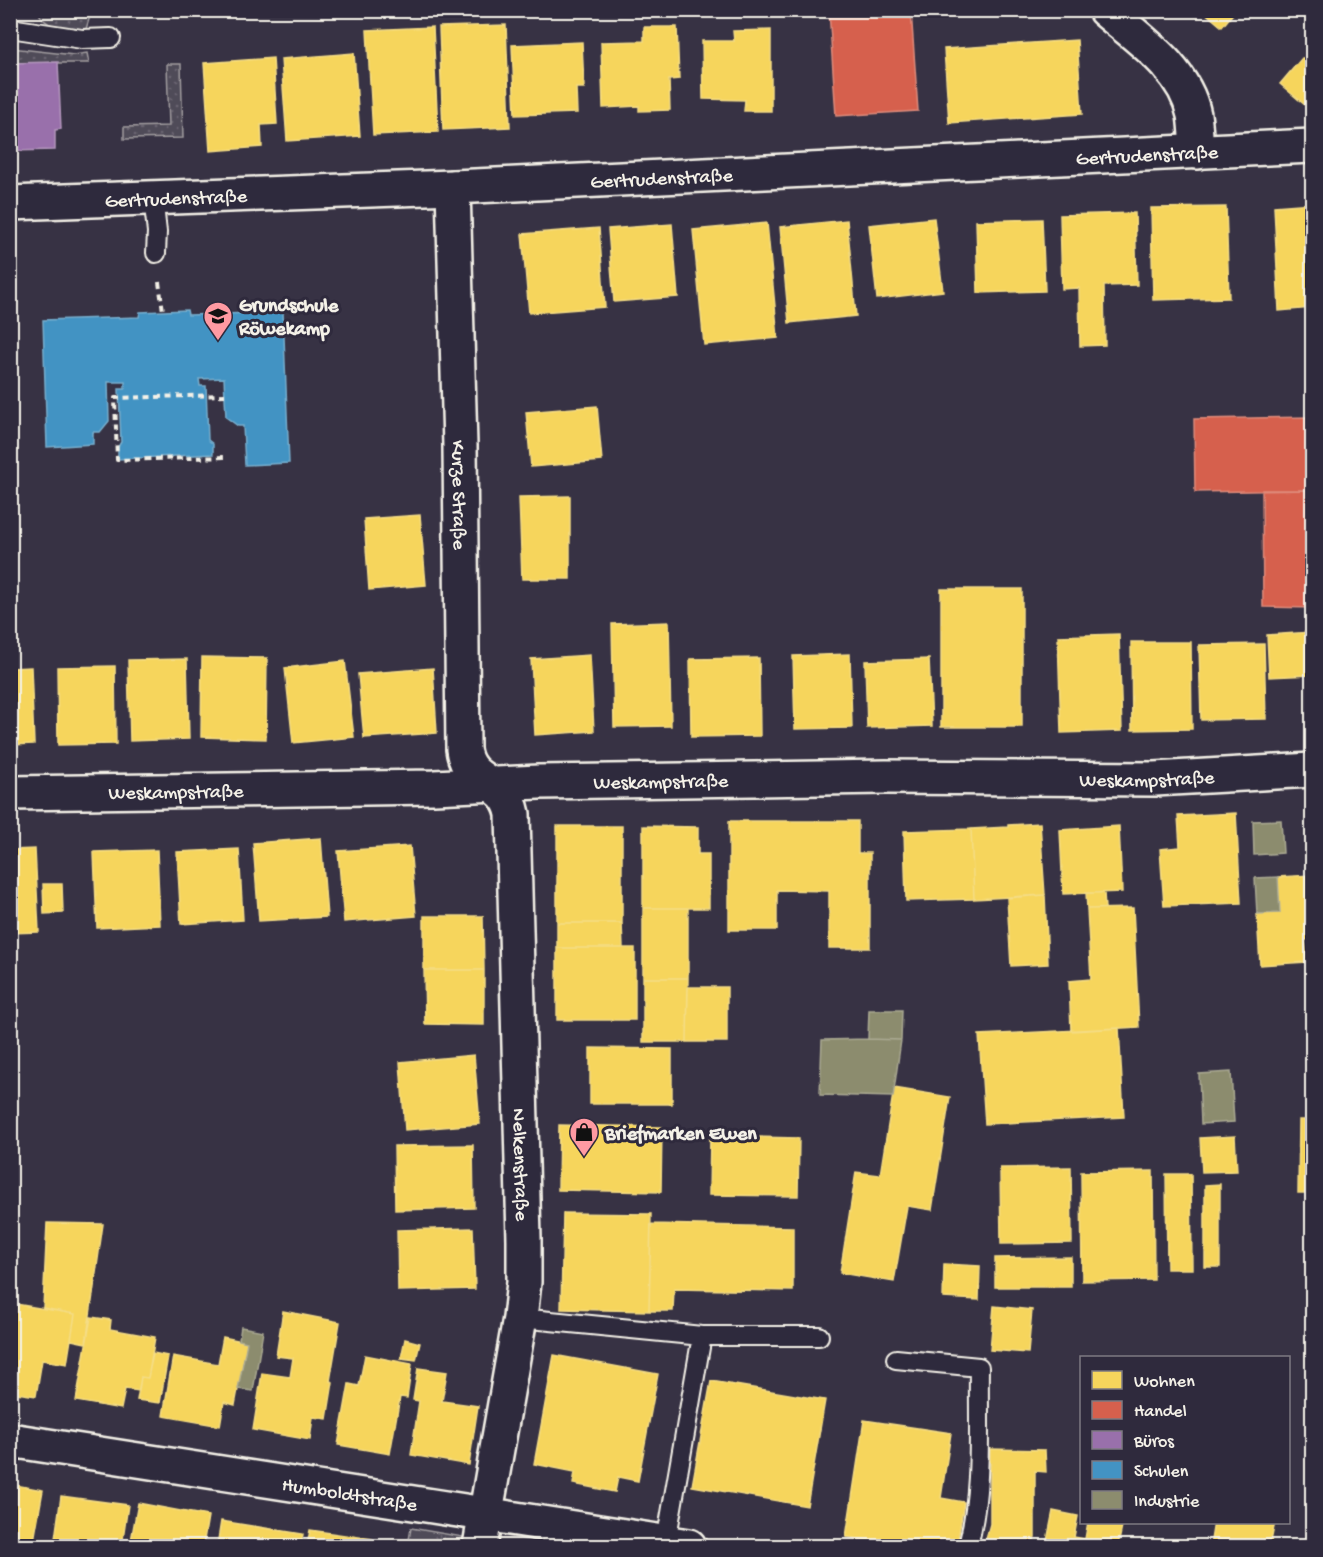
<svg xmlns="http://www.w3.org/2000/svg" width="1323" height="1557" viewBox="0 0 1323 1557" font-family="'Gochi Hand',sans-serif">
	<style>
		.grass { fill: url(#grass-dots); stroke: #a29ea0; stroke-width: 1.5 }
		.park { fill: url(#park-tufts); stroke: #a29ea0; stroke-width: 1.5 }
		.homes { fill: #f6d55c; stroke: #f5dd86; stroke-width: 1.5 }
		.shops { fill: #d6604d; stroke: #df8c7c; stroke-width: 1.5 }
		.offices { fill: #9970ab; stroke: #b497bd; stroke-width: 1.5 }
		.schools { fill: #4393c3; stroke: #78afce; stroke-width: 1.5 }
		.industry { fill: #8c8c6e; stroke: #abaa93; stroke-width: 1.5 }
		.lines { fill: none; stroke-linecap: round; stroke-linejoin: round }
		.service-casing { stroke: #f4f1e8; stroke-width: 22 }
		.minor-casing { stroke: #f4f1e8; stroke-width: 38 }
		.path { stroke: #f4f1e8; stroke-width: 4; stroke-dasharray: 6 4.5; stroke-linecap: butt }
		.service { stroke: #2f2a3d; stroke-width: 18 }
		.minor { stroke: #2f2a3d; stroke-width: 33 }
		.labels { text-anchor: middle; stroke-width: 6; stroke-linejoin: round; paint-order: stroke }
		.street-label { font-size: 20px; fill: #f4f1e8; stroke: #2f2a3d }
		.poi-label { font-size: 20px; font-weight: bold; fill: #f4f1e8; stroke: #2f2a3d; text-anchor: start }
	</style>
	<defs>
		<pattern id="grass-dots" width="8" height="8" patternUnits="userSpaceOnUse" patternTransform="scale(1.5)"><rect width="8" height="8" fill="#504b59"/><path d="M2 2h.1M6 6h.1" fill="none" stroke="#6a6571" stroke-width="1.8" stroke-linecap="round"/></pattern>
		<pattern id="park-tufts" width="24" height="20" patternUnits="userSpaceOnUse" patternTransform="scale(1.5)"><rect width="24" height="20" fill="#504b59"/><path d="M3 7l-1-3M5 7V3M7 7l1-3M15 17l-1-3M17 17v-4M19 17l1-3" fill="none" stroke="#6a6571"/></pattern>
	</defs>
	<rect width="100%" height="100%" fill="#373244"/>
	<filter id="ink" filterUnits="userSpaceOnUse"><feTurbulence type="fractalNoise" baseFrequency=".0167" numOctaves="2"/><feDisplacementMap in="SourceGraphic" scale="12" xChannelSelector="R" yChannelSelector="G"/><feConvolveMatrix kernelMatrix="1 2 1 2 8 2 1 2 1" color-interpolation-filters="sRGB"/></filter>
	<g filter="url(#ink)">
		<!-- grass -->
		<path class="grass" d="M38,11H88L90,16L86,29C68,28 45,30 38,11Z
			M11,48L74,55L87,53L89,63H11Z
			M167,64H181L183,138L124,139V127L169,126Z"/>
		<!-- park -->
		<path class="park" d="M411,1528L463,1537L461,1546H408Z"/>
		<!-- homes -->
		<path class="homes" d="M147,10H178V12L147,13Z
			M1202,10H1236L1222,27Z
			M506,25L510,127L443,130L439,27Z
			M433,27L438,132L373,135L367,30Z
			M644,27H677L679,79L669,80L670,110L639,111V106L603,108L601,42L644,41Z
			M771,30V111H744L745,100L703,99L702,41H734L733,31Z
			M1077,40L1082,114L949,123L944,49Z
			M582,42L584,88H576L577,113L515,115L512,45Z
			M1310,48H1312V105H1305L1280,84L1302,58H1311Z
			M354,53L360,136L287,141L281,59Z
			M273,58L277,124L261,125L262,147L210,151L204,63Z
			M1312,203V308L1279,311L1274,206Z
			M1226,207L1229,298L1153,300L1151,208Z
			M1135,213L1137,285L1104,286L1105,345L1080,346L1079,288L1062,289L1060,215Z
			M934,218L943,291L877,299L869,225Z
			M1042,219L1045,291L978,293L976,221Z
			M847,220L856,316L789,323L780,227Z
			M767,223L778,338L704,345L693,230Z
			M672,224L678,297L614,302L608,229Z
			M599,228L605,307L529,313L522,234Z
			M597,406L602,461L531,467L526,412Z
			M570,496V579H522L519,497Z
			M420,515L426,585L369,590L364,519Z
			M941,589H1022V727H941Z
			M669,622L671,726L614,727L612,624Z
			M1312,632V675L1269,677L1267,635Z
			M1119,634L1122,731L1061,733L1058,636Z
			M1131,642H1191L1192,729L1132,730Z
			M1264,644L1266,719L1201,720L1199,645Z
			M850,654L852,728L795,729L793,656Z
			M590,655L594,731L535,735L531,659Z
			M202,657L267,658L266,739L201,737Z
			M759,658L760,736L691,737L690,659Z
			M187,659L189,739L130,741L128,660Z
			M929,659L932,726L867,728L865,661Z
			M345,661L354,737L293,743L285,668Z
			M115,666L116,744L58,745L57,667Z
			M31,667L34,744L10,745V668Z
			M433,668L437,733L364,738L358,674Z
			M1236,813L1241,903L1164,906L1160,849L1180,847L1178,816Z
			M729,821H858V853H870V948H829V891L777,890V930H729Z
			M1040,823L1045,895L974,899L971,829L1008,827V825Z
			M557,826H622V923H557Z
			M643,826L698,827V854H709V908H643Z
			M1119,826L1122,892L1063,894L1060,830Z
			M971,829L974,899L906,901L904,831Z
			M321,838L327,917L259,921L253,843Z
			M410,846L416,916L344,922L338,851Z
			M35,849L39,932L10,933V850Z
			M239,849L243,920L181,924L177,852Z
			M157,850L160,925L97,928L94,852Z
			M1312,875V939L1305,940L1307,962L1260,965L1257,914L1280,913L1278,877Z
			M43,884H62L63,913L44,914Z
			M1086,893H1104L1105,909H1087Z
			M1045,895L1048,964L1011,966L1007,898Z
			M643,908H688V978H643Z
			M1133,908L1139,1027L1071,1031L1069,981L1091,979L1087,909Z
			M424,916H483L484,970H424Z
			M557,923H622L623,948H557Z
			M557,948H635V1020H557Z
			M424,970H484V1025L425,1024Z
			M643,978H688L687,1042H643Z
			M688,987H727V1042H687Z
			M1119,1028L1124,1117L985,1124L979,1035Z
			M590,1048L672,1049V1104H590Z
			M474,1055L480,1124L405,1130L400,1062Z
			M894,1088L950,1097L932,1210L907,1206L894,1282L840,1273L856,1172L880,1175Z
			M1299,1120H1312V1193H1298Z
			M559,1125L662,1127L661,1192L558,1190Z
			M710,1136L799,1138L798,1196L709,1195Z
			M1235,1136L1237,1171L1202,1172L1200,1138Z
			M473,1145L474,1208L395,1210L394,1146Z
			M1071,1167L1072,1243L1001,1244L1000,1168Z
			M1153,1171L1154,1280L1082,1281L1081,1172Z
			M1166,1174H1191L1192,1269H1167Z
			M1220,1184V1267H1205V1185Z
			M563,1213L651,1214L649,1311L561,1309Z
			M47,1223L103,1224L86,1343L71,1340L75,1314L43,1308Z
			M651,1224L793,1227V1291L674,1289L673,1311H649Z
			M473,1228L475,1289L398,1291L397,1230Z
			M1071,1257V1287H995V1258Z
			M944,1264L980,1266L979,1300L943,1298Z
			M10,1303L75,1314L67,1364L42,1360L36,1396L10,1392Z
			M994,1306L1032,1310L1028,1353L990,1350Z
			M283,1311L340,1322L330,1381L333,1382L327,1419L313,1417L310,1440L253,1430L262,1373L290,1377L293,1358L276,1356Z
			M91,1317L111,1320L110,1329L155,1337L148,1378L141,1377L139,1391L125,1389L121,1409L76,1401Z
			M223,1337L247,1342L235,1405L224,1402L220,1426L163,1416L173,1356L218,1364Z
			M405,1339L420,1343L416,1360L401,1358Z
			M153,1353L168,1356L160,1403L137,1400L141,1377L148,1378Z
			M365,1355L412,1364L407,1398L400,1397L390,1454L338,1445L349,1384L359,1386Z
			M554,1355L658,1374L638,1481L618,1477L615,1492L573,1484L575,1472L534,1464Z
			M418,1368L447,1372L442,1401L478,1406L469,1465L411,1455L419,1401L413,1400Z
			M711,1381L825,1400L807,1506L692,1486Z
			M864,1420L951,1433L941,1498L964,1502L957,1546H907L846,1537Z
			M990,1449L1045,1450L1046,1472L1035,1471V1537L1032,1546H984L990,1524Z
			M10,1484L43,1490L33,1546H10Z
			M61,1496L128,1505L122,1546H54Z
			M138,1503L208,1516L203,1546H130Z
			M1053,1511L1078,1516L1074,1537L1085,1539L1088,1522H1123L1118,1546H1046Z
			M221,1521L303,1534L301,1546H217Z
			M1214,1522H1275L1270,1546H1210Z
			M310,1530L372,1539L371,1546H307Z"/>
		<!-- shops -->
		<path class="shops" d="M829,10H911L918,111L836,116Z
			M1312,417V490L1195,492L1194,419Z
			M1262,490H1312V608L1263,607Z"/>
		<!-- offices -->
		<path class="offices" d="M58,62L61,129L55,130V150L10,151V63Z"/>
		<!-- schools -->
		<path class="schools" d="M187,310L188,315L283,312L289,463L245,465L243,426H238L226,417L224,378L199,379L200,386H206L208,440L213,444V454L118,459V447L121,442L119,389H125V382H108L109,421L100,432H93V444L47,447L43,320L139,317L140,312Z"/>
		<!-- industry -->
		<path class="industry" d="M1281,820L1283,853L1254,855L1253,821Z
			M1278,877L1280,913L1257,914L1255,878Z
			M869,1010H902L901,1040L868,1039Z
			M868,1039L901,1040L893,1097L820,1095L822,1040Z
			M1231,1072L1234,1122L1201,1124L1199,1074Z
			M241,1327L263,1331L253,1391L238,1389L247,1342L239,1340Z"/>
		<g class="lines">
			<!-- service casing -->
			<g class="service-casing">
				<path id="service" d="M10,28L82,39L111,38
					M153,197L157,232L156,253
					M520,1318L702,1336H819
					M896,1359L979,1367C978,1427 983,1488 968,1546
					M666,1542L702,1336"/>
			</g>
			<!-- minor casing -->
			<g class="minor-casing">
				<g id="minor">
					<path d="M1105,10C1139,39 1185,69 1194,115C1196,127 1196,140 1197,152"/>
					<path id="s1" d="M453,187L460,446L463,749C468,787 506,777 513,814L524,1239V1282L520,1318L480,1546"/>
					<path id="s2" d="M10,203L453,187L1312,146"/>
					<path id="s3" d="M10,793L434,787L539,782L886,777L1155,779L1312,770"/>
					<path id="s4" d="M10,1440L689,1546"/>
				</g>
			</g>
			<!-- path -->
			<path class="path" d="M159,282L163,311
				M225,395L115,398L117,460L228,457"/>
			<!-- service -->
			<use href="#service" class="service"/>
			<!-- minor -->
			<use href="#minor" class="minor"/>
		</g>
	</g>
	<!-- icons -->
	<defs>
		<g id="school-pin" transform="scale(1.5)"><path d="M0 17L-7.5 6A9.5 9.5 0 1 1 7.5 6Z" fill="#ff9aa2" stroke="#2f2a3d"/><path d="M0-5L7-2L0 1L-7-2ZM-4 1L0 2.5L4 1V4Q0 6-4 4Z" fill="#111"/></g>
		<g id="shop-pin" transform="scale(1.5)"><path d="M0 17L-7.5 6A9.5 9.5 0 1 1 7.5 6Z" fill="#ff9aa2" stroke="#2f2a3d"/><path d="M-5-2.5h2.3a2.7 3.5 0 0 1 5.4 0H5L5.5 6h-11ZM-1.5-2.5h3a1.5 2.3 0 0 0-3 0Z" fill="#111"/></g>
	</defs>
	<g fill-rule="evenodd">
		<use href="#school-pin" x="218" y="316"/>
		<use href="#shop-pin" x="584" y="1132"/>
	</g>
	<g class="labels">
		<!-- street labels -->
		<g class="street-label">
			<text dy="7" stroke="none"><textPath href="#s2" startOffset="1138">Gertrudenstraße</textPath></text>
			<text dy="7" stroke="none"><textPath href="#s2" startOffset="652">Gertrudenstraße</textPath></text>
			<text dy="7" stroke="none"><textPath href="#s2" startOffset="166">Gertrudenstraße</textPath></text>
			<text dy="7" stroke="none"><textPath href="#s1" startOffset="308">Kurze Straße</textPath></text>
			<text dy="7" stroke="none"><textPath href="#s3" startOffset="1137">Weskampstraße</textPath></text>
			<text dy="7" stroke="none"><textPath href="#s3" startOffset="651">Weskampstraße</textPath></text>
			<text dy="7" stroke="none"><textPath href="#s3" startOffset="166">Weskampstraße</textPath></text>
			<text dy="7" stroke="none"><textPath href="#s1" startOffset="998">Nelkenstraße</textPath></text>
			<text dy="7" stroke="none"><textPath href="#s4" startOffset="344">Humboldtstraße</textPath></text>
		</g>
		<!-- poi labels -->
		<g class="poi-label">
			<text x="239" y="311">Grundschule<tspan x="239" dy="23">Röwekamp</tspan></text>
			<text x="605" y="1139">Briefmarken Ewen</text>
		</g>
	</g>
	<!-- margin -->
	<rect width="1323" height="1557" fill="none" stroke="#2f2a3d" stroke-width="36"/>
	<rect x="18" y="18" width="1287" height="1521" fill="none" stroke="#f4f1e8" stroke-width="2" filter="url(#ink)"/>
	<!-- legend -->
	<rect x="1080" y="1356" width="210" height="168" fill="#2f2a3d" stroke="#7e7a81" stroke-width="1.5"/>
	<rect x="1092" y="1371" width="30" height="18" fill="#f6d55c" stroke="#7e7a81" stroke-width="1.5"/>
	<text x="1134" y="1386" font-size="18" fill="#f4f1e8">Wohnen</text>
	<rect x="1092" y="1401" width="30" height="18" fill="#d6604d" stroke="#7e7a81" stroke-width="1.5"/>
	<text x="1134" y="1416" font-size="18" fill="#f4f1e8">Handel</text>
	<rect x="1092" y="1431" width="30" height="18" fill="#9970ab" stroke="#7e7a81" stroke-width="1.5"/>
	<text x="1134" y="1446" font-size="18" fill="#f4f1e8">Büros</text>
	<rect x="1092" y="1461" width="30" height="18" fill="#4393c3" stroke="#7e7a81" stroke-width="1.5"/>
	<text x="1134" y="1476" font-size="18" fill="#f4f1e8">Schulen</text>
	<rect x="1092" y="1491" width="30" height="18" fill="#8c8c6e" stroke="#7e7a81" stroke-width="1.5"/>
	<text x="1134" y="1506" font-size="18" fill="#f4f1e8">Industrie</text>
</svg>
